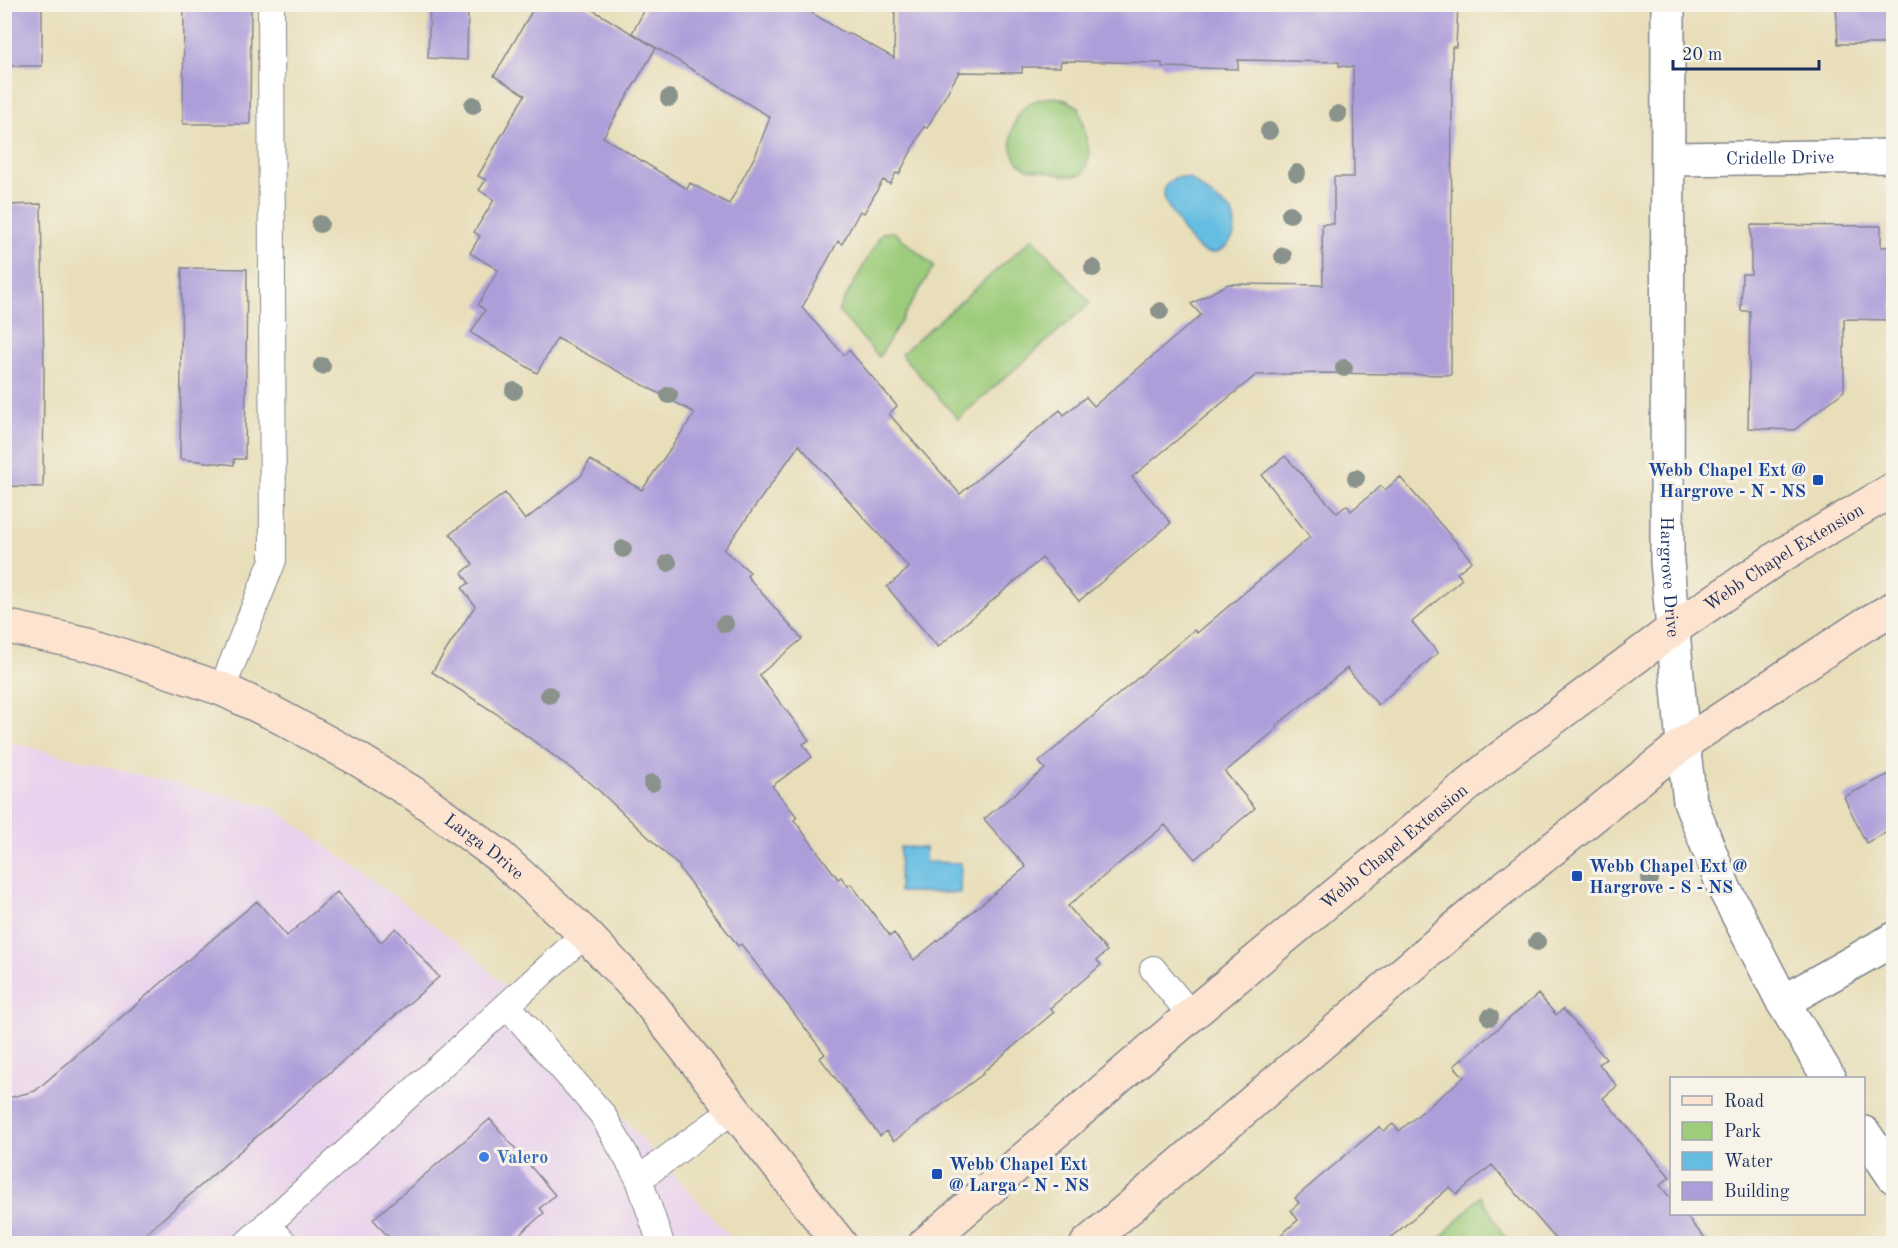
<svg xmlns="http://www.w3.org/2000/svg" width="1898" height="1248" viewBox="0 0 1898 1248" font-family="'Old Standard TT',serif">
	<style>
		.built { fill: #e9d2ed }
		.green { fill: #9dcc7b; stroke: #5c7e6c; stroke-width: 1.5 }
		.water { fill: #65bee2; stroke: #4076a0; stroke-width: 1.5 }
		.building { fill: #ad9eda; fill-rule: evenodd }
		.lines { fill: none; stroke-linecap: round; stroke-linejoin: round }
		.lane-casing { stroke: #82868c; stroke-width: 28 }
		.street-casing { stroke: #82868c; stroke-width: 36 }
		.secondary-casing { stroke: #82868c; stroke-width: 36 }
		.lane { stroke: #fff; stroke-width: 26 }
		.street { stroke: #fff; stroke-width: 33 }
		.secondary { stroke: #fde4d0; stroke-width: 33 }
		.tree { fill: #89938b }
		.transit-dot { fill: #1a4fb4; stroke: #f7f3e8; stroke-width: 2 }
		.shop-dot { fill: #3f7fe0; stroke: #f7f3e8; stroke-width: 2 }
		.labels { text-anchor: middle; stroke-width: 6; stroke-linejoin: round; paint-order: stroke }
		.street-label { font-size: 18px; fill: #1b2f5e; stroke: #f7f3e8 }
		.transit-label { font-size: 18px; font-weight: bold; fill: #164399; stroke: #f7f3e8; text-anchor: start }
		.shop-label { font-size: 18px; font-weight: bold; fill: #366cbe; stroke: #f7f3e8; text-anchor: start }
	</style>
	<rect width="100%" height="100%" fill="#f7f3e8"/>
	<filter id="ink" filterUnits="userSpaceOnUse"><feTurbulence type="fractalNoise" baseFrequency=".0167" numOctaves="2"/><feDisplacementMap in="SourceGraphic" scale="12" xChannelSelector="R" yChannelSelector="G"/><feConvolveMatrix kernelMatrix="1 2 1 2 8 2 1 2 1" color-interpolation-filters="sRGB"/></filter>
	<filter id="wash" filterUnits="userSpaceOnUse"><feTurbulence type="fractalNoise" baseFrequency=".008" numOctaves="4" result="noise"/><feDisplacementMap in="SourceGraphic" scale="24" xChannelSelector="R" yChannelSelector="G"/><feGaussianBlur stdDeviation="1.35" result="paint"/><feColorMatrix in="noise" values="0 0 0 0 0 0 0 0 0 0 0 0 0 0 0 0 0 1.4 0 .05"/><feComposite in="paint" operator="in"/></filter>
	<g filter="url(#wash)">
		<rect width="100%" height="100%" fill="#e8deb9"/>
		<!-- built -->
		<path class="built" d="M5,741L274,808L475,955L734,1241V1244H5Z"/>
		<!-- green -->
		<path class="green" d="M1055,97L1068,101L1079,107L1090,155L1083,174C1079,175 1074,176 1069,176C1059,175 1048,171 1037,170C1036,170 1029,169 1028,169C1002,157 1010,118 1028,104C1036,99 1045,98 1055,97Z
			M894,232L934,266L879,357L838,311L882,233Z
			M1033,238L1090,303L958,419L901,354Z
			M1481,1196L1505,1238L1506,1243H1435Z"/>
		<!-- water -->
		<path class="water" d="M1177,177L1189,178L1232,212C1236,223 1237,234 1229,243C1205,270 1187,237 1176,219C1172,212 1164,203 1164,194C1164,185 1170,180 1177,177Z
			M900,847L925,848V862L961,863L960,893L899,892Z"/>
		<g id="blocks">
			<!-- building -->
			<path class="building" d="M4,4H42V66H4Z
				M184,4H251L250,124H183Z
				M430,4H468L467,60L428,58Z
				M536,4H583L656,48L603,137L687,189L690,183L729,204L756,154L770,117L632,33L648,4H797L848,35L849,33L894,58L895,4H1458L1456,47H1452L1451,375L1325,373L1256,375L1132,477L1171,523L1079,601L1042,558L938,647L887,587L909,568L799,445L724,550L750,572L747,576L802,639L759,675L809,740L803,744L812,757L772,786L797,817L794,820L838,879L841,877L848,886L851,884L890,936L894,933L914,960L1026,867L984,819L1045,769L1039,762L1194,630L1197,633L1310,537L1262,475L1285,456L1337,513L1347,505L1351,511L1381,486L1385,490L1400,477L1472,561L1457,573L1462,579L1412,622L1438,653L1378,705L1347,668L1276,726L1278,728L1225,772L1255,808L1195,859L1165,825L1068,906L1107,951L1097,960L1101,965L1050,1008L1054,1012L982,1073L983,1074L894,1141L886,1131L880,1136L820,1058L825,1054L741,944L738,946L679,868L680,867L592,784L497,714L432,672L475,606L462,588L469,583L462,573L473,564L450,534L505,493L525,520L581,476L590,460L642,490L695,413L557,338L537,373L471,333L485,310L478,305L498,270L470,253L480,236L474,232L494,200L479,190L486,180L478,176L525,95L494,76ZM1238,60L1339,62V66L1353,67L1354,177H1334V224H1322L1323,285L1228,284L1191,304L1201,315L1094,406L1086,397L1064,415L1060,410L960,494L889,414L897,406L849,350L844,355L802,308L838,241L842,244L860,211L864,213L883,180L890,184L896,173L899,174L924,127L927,128L959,72L1022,73V67H1060L1061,61L1162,63V67L1238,69Z
				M1836,4H1893V44H1838Z
				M41,204L44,372L43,487L4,486V205Z
				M1751,225L1881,226V247H1893V320L1844,319V391L1794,430L1748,428L1750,311H1741L1742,274H1751Z
				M182,268L247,269L245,459H234V465L180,459Z
				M1893,772V829L1866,843L1844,797Z
				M337,892L381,942L396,928L439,977L134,1244H4V1099L35,1091L257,901L287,936Z
				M1538,994L1556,1015L1563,1009L1606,1059L1599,1064L1617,1086L1603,1098L1670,1177L1660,1185L1671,1199V1214H1684L1710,1244H1560L1492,1165L1457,1194L1450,1187L1383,1244H1270L1298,1220L1291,1210L1299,1203L1295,1198L1379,1127L1384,1131L1393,1124L1399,1131L1464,1077L1454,1066Z
				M490,1119L555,1195L540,1208L544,1213L508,1244H394L373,1219Z"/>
		</g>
	</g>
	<g filter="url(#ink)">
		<use href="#blocks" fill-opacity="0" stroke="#82868c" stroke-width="1.5"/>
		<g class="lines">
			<!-- lane casing -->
			<g class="lane-casing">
				<path id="lane" d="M222,689L273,560L271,4
					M1153,969L1191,1015
					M507,1005L602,1114L639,1179
					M267,1224L285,1244
					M246,1244L585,934
					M661,1244L639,1179L733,1110"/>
			</g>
			<!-- street casing -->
			<g class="street-casing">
				<g id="street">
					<path id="s1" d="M1668,4L1667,562L1683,744L1690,801L1724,888L1783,1002L1829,1078"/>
					<path id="s2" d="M1668,159L1894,156"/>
					<path d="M1783,1002L1894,939"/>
					<path d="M1864,1133L1894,1177"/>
				</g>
			</g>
			<!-- secondary casing -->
			<g class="secondary-casing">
				<g id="secondary">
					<path id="s3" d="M4,626L88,644L222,689L273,713L356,758L416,795L499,856L585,934L645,997L840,1244"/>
					<path id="s4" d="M925,1244L1191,1015L1499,759L1672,630L1777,558L1894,489"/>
					<path d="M1087,1244L1478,909L1683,744L1864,625L1894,608"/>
				</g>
			</g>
			<!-- lane -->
			<use href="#lane" class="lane"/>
			<!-- street -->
			<use href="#street" class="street"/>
			<!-- secondary -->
			<use href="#secondary" class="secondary"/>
		</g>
		<!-- trees -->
		<g class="tree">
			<circle cx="669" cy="98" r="9"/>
			<circle cx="473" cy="105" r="9"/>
			<circle cx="1338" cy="114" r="9"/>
			<circle cx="1269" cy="131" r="9"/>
			<circle cx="1297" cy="173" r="9"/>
			<circle cx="1290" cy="214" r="9"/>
			<circle cx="320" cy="224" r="9"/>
			<circle cx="1283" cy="256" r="9"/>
			<circle cx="1093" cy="268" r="9"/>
			<circle cx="1160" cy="311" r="9"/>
			<circle cx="322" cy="366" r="9"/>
			<circle cx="1344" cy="368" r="9"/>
			<circle cx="514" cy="391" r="9"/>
			<circle cx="669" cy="395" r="9"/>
			<circle cx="1356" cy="478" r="9"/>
			<circle cx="623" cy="549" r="9"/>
			<circle cx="668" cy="563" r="9"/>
			<circle cx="725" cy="624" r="9"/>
			<circle cx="549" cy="695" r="9"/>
			<circle cx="652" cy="783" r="9"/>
			<circle cx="1650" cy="879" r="9"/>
			<circle cx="1537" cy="942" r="9"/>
			<circle cx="1490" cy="1017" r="9"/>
		</g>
	</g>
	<!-- markers -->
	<g class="transit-dot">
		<rect x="1812" y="474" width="12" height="12" rx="3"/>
		<rect x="1571" y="870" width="12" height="12" rx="3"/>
		<rect x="931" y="1168" width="12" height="12" rx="3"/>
	</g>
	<circle class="shop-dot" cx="484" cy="1157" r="6"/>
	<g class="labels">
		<!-- street labels -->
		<g class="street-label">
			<text dy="6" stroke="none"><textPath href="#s2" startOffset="112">Cridelle Drive</textPath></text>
			<text dy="6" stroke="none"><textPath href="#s4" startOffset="1101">Webb Chapel Extension</textPath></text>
			<text dy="6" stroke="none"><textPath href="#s1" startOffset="573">Hargrove Drive</textPath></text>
			<text dy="6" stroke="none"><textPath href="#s4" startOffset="615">Webb Chapel Extension</textPath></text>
			<text dy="6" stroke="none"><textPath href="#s3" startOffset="534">Larga Drive</textPath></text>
		</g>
		<!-- transit labels -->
		<g class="transit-label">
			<text x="1806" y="476" text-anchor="end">Webb Chapel Ext @<tspan x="1806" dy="21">Hargrove - N - NS</tspan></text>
			<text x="1589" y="872">Webb Chapel Ext @<tspan x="1589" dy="21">Hargrove - S - NS</tspan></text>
			<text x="949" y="1170">Webb Chapel Ext<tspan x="949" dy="21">@ Larga - N - NS</tspan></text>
		</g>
		<!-- shop labels -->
		<g class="shop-label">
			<text x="496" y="1163">Valero</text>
		</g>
	</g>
	<!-- margin -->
	<rect width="1898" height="1248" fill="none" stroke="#f7f3e8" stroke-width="24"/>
	<!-- legend -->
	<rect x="1670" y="1077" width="195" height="138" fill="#f7f3e8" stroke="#9fa5b1" stroke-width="1.5"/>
	<rect x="1682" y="1096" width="30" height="9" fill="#fde4d0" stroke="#9fa5b1" stroke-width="1.5"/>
	<text x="1724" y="1107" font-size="18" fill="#1b2f5e">Road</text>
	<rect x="1682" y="1122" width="30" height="18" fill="#9dcc7b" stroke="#9fa5b1" stroke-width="1.5"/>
	<text x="1724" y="1137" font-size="18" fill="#1b2f5e">Park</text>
	<rect x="1682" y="1152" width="30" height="18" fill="#65bee2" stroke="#9fa5b1" stroke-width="1.5"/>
	<text x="1724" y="1167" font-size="18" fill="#1b2f5e">Water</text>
	<rect x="1682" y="1182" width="30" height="18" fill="#ad9eda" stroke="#9fa5b1" stroke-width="1.5"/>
	<text x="1724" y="1197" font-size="18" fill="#1b2f5e">Building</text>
	<!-- scale -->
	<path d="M1673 60v9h146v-9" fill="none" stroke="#1b2f5e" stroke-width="3"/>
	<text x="1682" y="60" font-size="18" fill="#1b2f5e" stroke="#f7f3e8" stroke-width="4.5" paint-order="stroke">20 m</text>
</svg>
